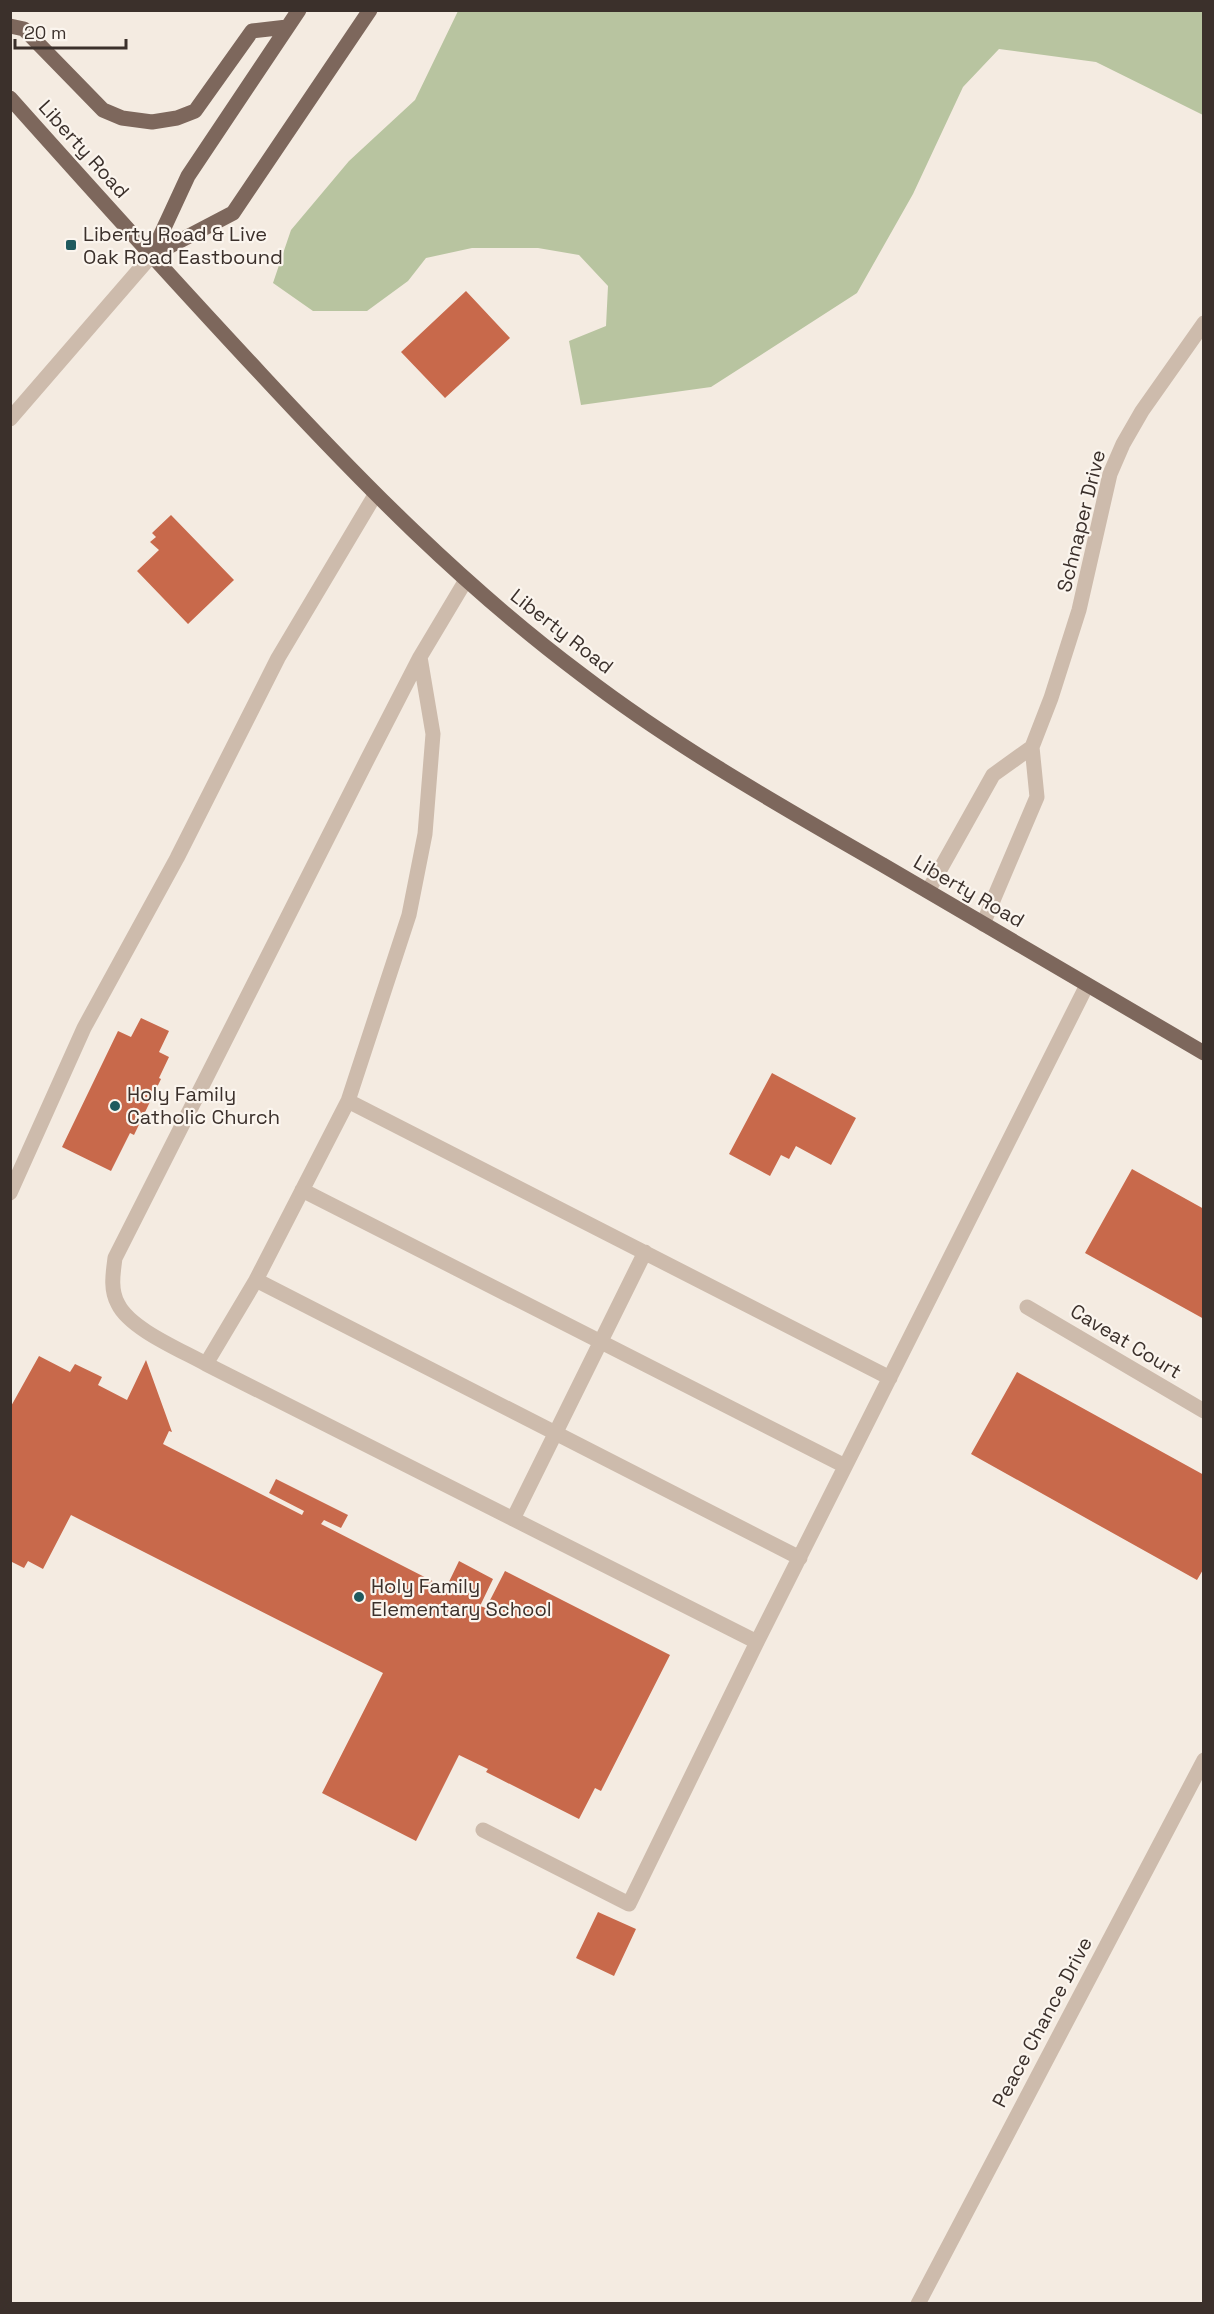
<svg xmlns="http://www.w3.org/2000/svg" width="1214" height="2314" viewBox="0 0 1214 2314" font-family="'Space Grotesk',sans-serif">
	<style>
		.green { fill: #b8c4a0 }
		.building { fill: #c8694b }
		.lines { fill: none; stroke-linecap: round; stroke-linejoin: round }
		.minor { stroke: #cdbbac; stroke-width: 15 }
		.major { stroke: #7d675c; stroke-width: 15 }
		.poi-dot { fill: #1f5a5e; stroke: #fbf5ee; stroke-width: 2 }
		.labels { text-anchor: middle; stroke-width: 4.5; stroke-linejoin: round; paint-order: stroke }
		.street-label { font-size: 20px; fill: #3b302b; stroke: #fbf5ee }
		.poi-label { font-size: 20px; fill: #3b302b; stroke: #fbf5ee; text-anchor: start }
	</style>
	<rect width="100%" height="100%" fill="#f4ebe1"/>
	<!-- green -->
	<path class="green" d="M458,11H1203V115L1096,62L999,49L963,87L913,194L857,293L711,387L581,405L569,341L606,326L608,286L579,255L538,248H472L426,258L408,281L367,311H313L273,283L291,230L349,161L415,100Z"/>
	<!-- building -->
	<path class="building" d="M466,291L510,338L445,398L401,352Z
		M171,515L234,580L188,624L137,571L159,550L150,542L156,537L152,533Z
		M141,1018L169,1031L159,1052L169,1057L159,1078L161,1079L134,1135L130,1133L111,1171L62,1147L118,1031L131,1037Z
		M772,1073L856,1118L831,1165L796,1146L789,1159L781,1155L770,1176L729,1154Z
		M1132,1169L1204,1209V1319L1085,1253Z
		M39,1356L70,1372L75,1364L102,1377L98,1385L127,1400L146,1360L172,1432L169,1431L163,1444L302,1515L304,1511L269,1493L276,1479L348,1515L341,1528L324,1520L321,1524L446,1588L459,1561L493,1579L480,1606L486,1608L505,1571L670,1655L601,1791L595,1788L579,1819L486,1772L488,1769L459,1755L416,1841L322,1793L383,1673L71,1515L43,1569L28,1561L24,1568L10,1561V1408Z
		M1017,1372L1204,1475V1568L1197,1580L971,1454Z
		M598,1912L636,1929L614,1976L576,1958Z"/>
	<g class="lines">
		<!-- minor -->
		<path class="minor" d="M10,419L151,256
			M466,580L420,657L367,760L115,1258C113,1273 110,1290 118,1304C130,1329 181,1350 206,1364L757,1642
			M928,891L993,775L1032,747
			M983,924L1037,797L1032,747L1051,698L1079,610L1110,474L1123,444L1142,411L1204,323
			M348,1101L409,915L425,834L433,734L420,657
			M302,1190L845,1466
			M10,1193L84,1028L177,858L278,658L375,495
			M1027,1307L1204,1411
			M206,1364L256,1280
			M513,1519L645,1252
			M800,1558L256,1280L348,1101L890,1378
			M483,1830L629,1904L757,1642L1087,985
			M918,2304L1204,1760"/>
		<!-- major -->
		<path class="major" d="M10,26L24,29L103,110L122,118L152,122L177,118L195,111L252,31L287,27
			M10,98C93,191 176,283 260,373C361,482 463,586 582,675C676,747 781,806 883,865C990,928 1097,991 1204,1053
			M151,256L233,213L370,10
			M151,256L188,176L299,10"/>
	</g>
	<!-- markers -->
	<g class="poi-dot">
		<rect x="65" y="239" width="12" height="12" rx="3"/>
		<circle cx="115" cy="1106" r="6"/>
		<circle cx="359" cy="1597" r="6"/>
	</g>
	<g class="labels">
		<!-- street labels -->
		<g class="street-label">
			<text transform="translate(84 149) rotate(48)" y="7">Liberty Road</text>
			<text transform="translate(1081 521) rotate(-76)" y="7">Schnaper Drive</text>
			<text transform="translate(562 631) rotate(38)" y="7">Liberty Road</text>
			<text transform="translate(969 891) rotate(30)" y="7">Liberty Road</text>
			<text transform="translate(1126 1341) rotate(31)" y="7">Caveat Court</text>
			<text transform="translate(1042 2022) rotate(-62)" y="7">Peace Chance Drive</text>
		</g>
		<!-- poi labels -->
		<g class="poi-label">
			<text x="83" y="241">Liberty Road &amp; Live<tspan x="83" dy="23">Oak Road Eastbound</tspan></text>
			<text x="127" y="1101">Holy Family<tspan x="127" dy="23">Catholic Church</tspan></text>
			<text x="371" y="1593">Holy Family<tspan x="371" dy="23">Elementary School</tspan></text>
		</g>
	</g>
	<!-- border -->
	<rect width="1214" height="2314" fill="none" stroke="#3b302b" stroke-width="24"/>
	<!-- scale -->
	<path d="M15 39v9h111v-9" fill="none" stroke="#3b302b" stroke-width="3"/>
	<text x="24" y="39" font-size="18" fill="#3b302b" stroke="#fbf5ee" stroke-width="4.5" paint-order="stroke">20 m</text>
</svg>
